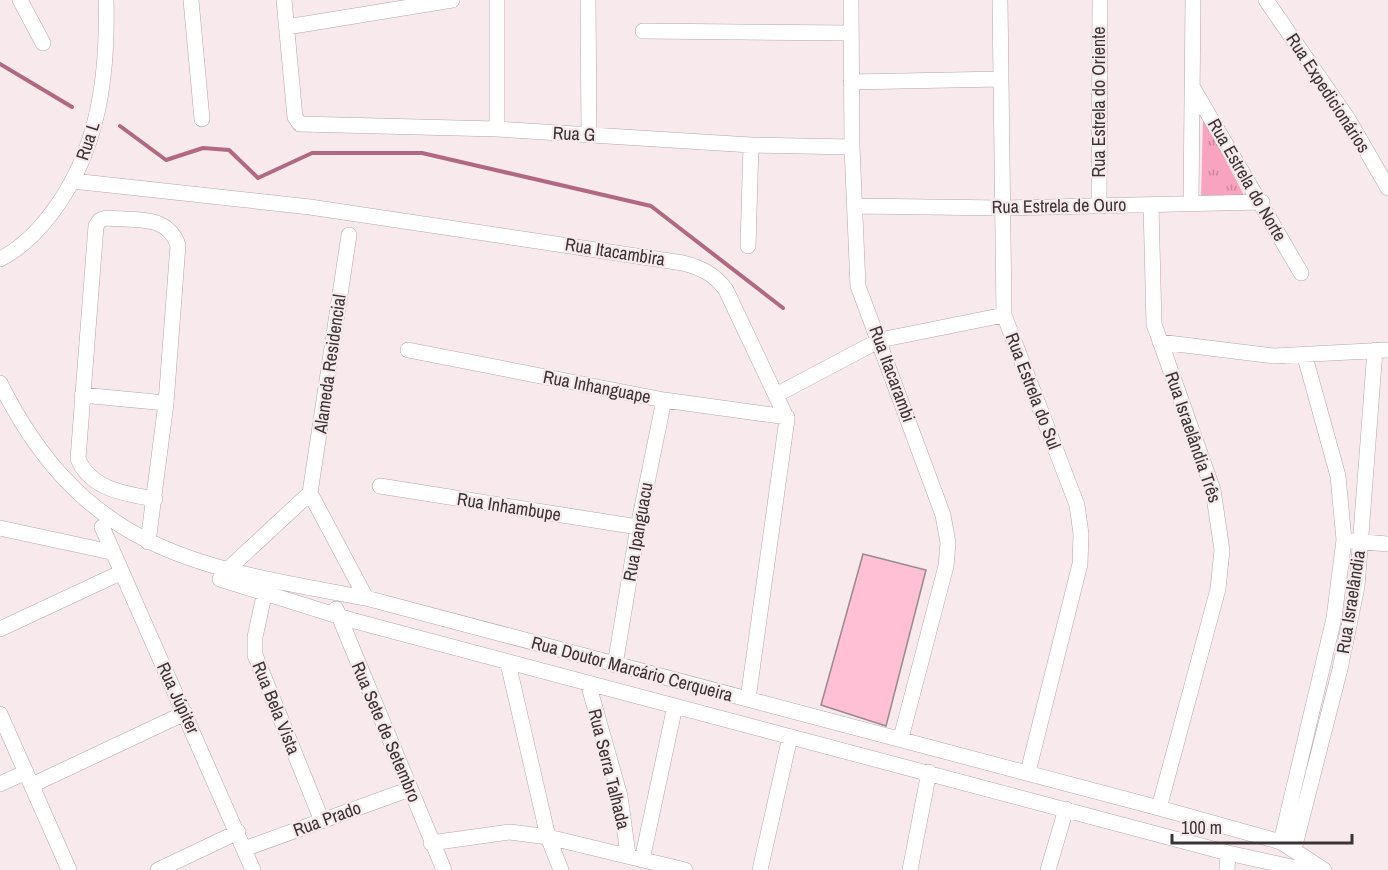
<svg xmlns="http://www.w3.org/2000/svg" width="1388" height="870" viewBox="0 0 1388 870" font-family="'Archivo Narrow',sans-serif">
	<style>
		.park { fill: url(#park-tufts) }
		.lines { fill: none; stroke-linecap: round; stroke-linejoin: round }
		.stream { stroke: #b06883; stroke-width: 4 }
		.building { fill: #ffc0d5; stroke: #978a8e; stroke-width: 1.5 }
		.minor-casing { stroke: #b4a6aa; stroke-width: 16 }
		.minor { stroke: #fff; stroke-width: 15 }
		.labels { text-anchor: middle; stroke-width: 4.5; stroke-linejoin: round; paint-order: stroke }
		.street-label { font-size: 18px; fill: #3a3436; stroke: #f8e9ed }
	</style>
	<defs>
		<pattern id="park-tufts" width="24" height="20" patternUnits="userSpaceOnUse" patternTransform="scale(1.5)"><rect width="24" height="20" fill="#f8a4c1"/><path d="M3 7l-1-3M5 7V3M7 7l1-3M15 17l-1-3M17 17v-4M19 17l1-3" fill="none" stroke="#ca869e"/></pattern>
	</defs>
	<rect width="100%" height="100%" fill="#f8e9ed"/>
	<!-- park -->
	<path class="park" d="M1203,117L1246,199L1201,200Z"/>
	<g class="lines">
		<!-- stream -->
		<path class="stream" d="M0,64L72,107
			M120,126L166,160L203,148L229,150L258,178L312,153H422L651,206L783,308"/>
	</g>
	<!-- building -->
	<path class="building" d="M863,554L926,570L886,726L821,705Z"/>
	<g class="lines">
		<!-- minor casing -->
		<g class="minor-casing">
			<path id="minor" d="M20,0L43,43
				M191,0L202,119
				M284,0L295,117L300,124L497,129L751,145L852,147
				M588,0L589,134
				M851,0L852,147L858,286L943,515L948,543L946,566L901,738
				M1000,0L1004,315L1077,505L1081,534L1080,564L1028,772
				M1266,0L1348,119L1388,188
				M287,27L452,0
				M643,31L850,33
				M851,82L1001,79
				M1193,88L1301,273
				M497,129V0
				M73,181L310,207L683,263C702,268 714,274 726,290L787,419L748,699
				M1191,203L1193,0
				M1099,205L1100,0
				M1151,205L1154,324L1213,490L1222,550L1218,589L1159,808
				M856,206L1002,208L1262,202
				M748,246L751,145
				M0,259C20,249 38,231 51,214C99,151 108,76 106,0
				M1160,342L1274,356L1388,350
				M408,350L664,400L787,417
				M0,383C85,552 196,567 366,598L1159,808L1281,842L1324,870
				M82,395L166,403
				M776,395L880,340L1004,315
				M380,486L638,527
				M310,493L349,235
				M102,527L253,870
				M0,528L111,552
				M1352,541L1388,544
				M148,542L166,403L178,245C167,214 136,221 106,218L100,220L96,226L78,459C91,490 127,494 155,499
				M226,571L310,493L366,598
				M220,579L351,620L1228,853L1305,870
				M265,591L255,637V655L322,821
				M336,609L444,870
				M0,629L120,573
				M508,663L548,837L561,870
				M615,665L638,527L664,400
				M588,683L620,796L628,855
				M0,714L69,870
				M0,784L26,772
				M32,785L185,713
				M1281,842L1334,618L1344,540L1338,476L1305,357
				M431,843L510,832L548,837L685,870
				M244,849L410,789
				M1294,849L1340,669L1357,587L1375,350
				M642,860L675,706
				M158,870L238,832
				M760,870L790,737
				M910,870L929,772
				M1048,870L1066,809
				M1227,870L1228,853"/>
		</g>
		<!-- minor -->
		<use href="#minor" class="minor"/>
	</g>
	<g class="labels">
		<!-- street labels -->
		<g class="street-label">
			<text transform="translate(1328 93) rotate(57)" y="6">Rua Expedicionários</text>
			<text transform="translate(1099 102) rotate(-90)" y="6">Rua Estrela do Oriente</text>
			<text transform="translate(574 134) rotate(3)" y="6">Rua G</text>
			<text transform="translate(88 141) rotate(-72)" y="6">Rua L</text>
			<text transform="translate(1247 180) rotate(60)" y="6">Rua Estrela do Norte</text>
			<text transform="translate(1059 206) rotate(-1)" y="6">Rua Estrela de Ouro</text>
			<text transform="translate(615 252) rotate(9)" y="6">Rua Itacambira</text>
			<text transform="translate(330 364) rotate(-82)" y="6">Alameda Residencial</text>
			<text transform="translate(892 374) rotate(70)" y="6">Rua Itacarambi</text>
			<text transform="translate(597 387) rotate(11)" y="6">Rua Inhanguape</text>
			<text transform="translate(1033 391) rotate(69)" y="6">Rua Estrela do Sul</text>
			<text transform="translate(1193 437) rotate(71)" y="6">Rua Israelândia Três</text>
			<text transform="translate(509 507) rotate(9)" y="6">Rua Inhambupe</text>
			<text transform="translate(638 532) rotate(-80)" y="6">Rua Ipanguacu</text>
			<text transform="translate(1351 602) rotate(-81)" y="6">Rua Israelândia</text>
			<text transform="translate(632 669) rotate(15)" y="6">Rua Doutor Marcário Cerqueira</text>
			<text transform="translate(178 698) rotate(65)" y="6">Rua Júpiter</text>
			<text transform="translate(276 708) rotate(68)" y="6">Rua Bela Vista</text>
			<text transform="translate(386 732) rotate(67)" y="6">Rua Sete de Setembro</text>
			<text transform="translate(609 769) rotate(76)" y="6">Rua Serra Talhada</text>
			<text transform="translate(327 819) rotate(-20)" y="6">Rua Prado</text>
		</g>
	</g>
	<!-- scale -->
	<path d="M1172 834v9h180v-9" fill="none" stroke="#3a3436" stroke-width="3"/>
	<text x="1181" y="834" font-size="18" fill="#3a3436" stroke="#f8e9ed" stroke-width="4.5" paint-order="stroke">100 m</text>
</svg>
